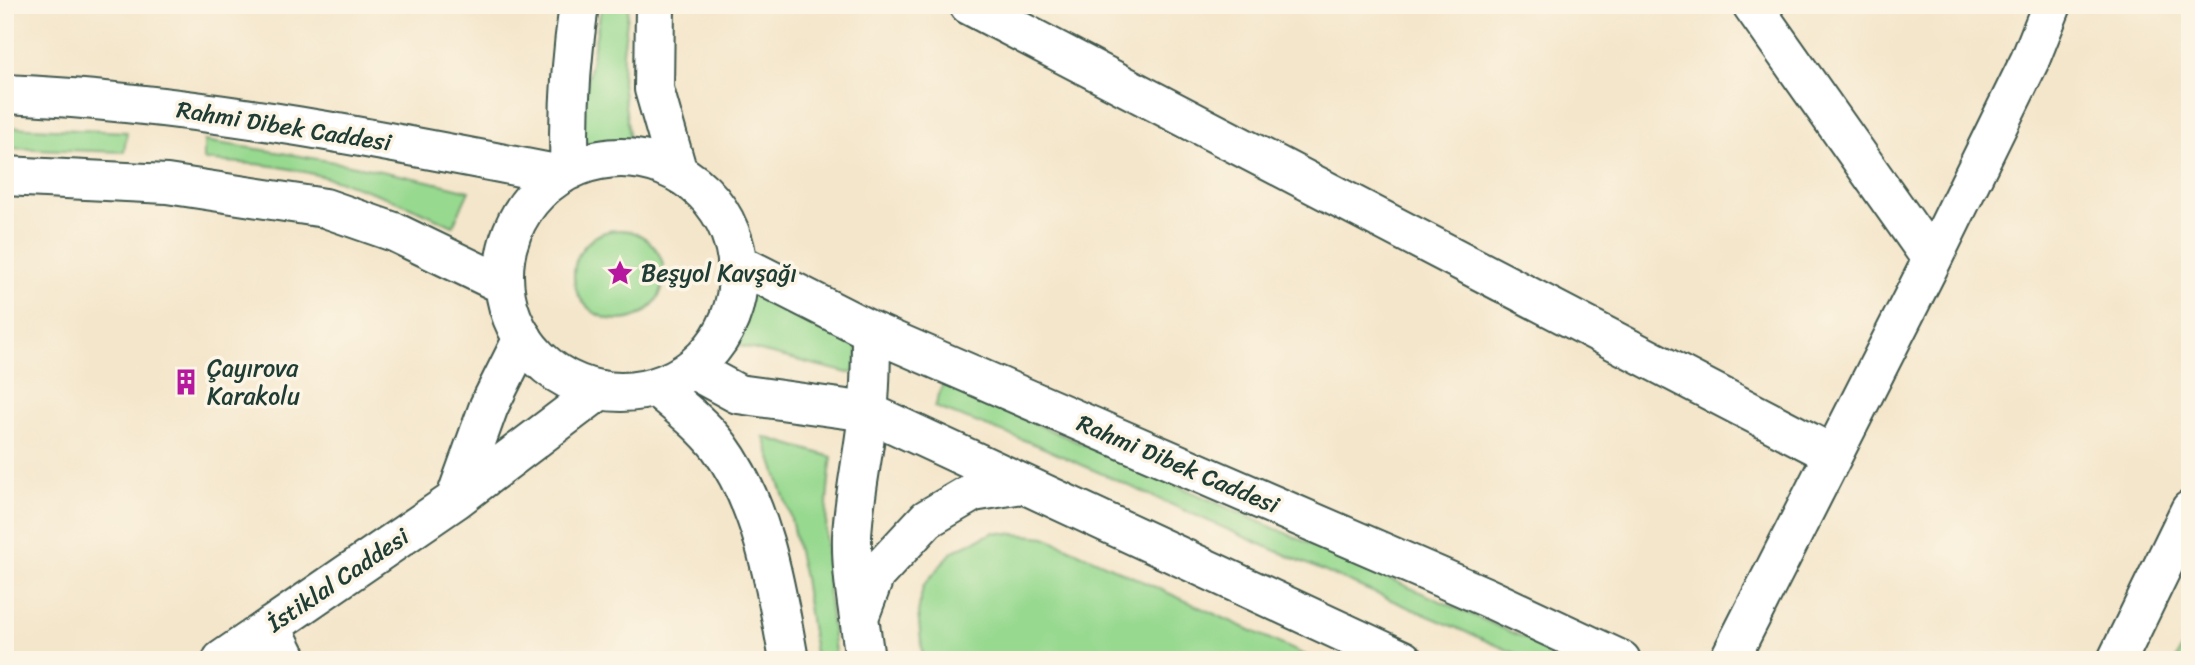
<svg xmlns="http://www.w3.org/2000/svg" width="2195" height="665" viewBox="0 0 2195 665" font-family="Sriracha,sans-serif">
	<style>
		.grass { fill: #98d990; stroke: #5c8b62; stroke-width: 2 }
		.park { fill: url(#park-crowns); stroke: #5c8b62; stroke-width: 2 }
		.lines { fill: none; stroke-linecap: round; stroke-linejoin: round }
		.minor-casing { stroke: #3f564b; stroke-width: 42 }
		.major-casing { stroke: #3f564b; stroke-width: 42 }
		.minor { stroke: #fff; stroke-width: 38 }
		.major { stroke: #fff; stroke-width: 38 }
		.labels { text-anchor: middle; stroke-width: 7; stroke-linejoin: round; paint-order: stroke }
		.street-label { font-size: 24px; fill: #1f3d34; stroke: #fcf5e5 }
		.poi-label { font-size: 24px; fill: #1f3d34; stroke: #fcf5e5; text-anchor: start }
	</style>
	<defs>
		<pattern id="park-crowns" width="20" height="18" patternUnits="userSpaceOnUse" patternTransform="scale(1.75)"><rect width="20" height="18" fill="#98d990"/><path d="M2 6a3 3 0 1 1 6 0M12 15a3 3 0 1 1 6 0" fill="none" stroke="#83bb7d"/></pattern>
	</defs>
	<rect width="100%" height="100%" fill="#fcf5e5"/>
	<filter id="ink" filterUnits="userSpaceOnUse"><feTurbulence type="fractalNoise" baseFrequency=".0143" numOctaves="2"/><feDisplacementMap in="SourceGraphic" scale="14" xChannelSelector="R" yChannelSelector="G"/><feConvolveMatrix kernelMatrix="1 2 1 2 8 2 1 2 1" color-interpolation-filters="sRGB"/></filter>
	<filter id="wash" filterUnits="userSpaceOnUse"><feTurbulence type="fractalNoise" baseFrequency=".00686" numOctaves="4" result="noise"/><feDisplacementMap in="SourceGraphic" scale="28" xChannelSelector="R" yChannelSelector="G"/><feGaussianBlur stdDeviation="1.57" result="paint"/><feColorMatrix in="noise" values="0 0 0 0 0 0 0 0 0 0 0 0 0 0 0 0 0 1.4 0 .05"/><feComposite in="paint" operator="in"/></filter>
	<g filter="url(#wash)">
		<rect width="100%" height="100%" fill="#f4e6cb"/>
		<!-- grass -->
		<path class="grass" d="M602,5H629L623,52L622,83L630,141L575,145Z
			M5,127L127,132L124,152L5,148Z
			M204,141C294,154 382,169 469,191L453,226C402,202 341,178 285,168C258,163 230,163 204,160Z
			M574 275a45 45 0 1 1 90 0a45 45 0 1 1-90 0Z
			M746,284C784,304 825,321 858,349L857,372L848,373L728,343Z
			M943,383L1575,660H1531L1258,543L1037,445L935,407Z
			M764,437L832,457C821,525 827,591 836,660H816L804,578L790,515Z
			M994,532L1045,537L1316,660H923L918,613L923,586L953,551Z"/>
		<!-- park -->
		<path class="park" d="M2190,629V660H2176Z"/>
	</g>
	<g filter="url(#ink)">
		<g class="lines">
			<!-- minor casing -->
			<g class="minor-casing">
				<path id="minor" d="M969,5L1832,454
					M1752,5L1932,260
					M455,500L489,406L523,338
					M271,626L288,660
					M222,660L455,500L600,390
					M1729,660L1932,260L2030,60L2052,5
					M2117,660L2190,510"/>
			</g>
			<!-- major casing -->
			<g class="major-casing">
				<path id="major" d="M655,5L654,89L678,173
					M5,94C192,102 377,139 561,175
					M504 275a117 117 0 1 1 234 0a117 117 0 1 1-234 0Z
					M570,170C567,114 571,60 579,5
					M5,176L167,184L325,208L394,232L504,285
					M737,263L871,331L1486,597L1621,660
					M692,369L738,394L868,412L1403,660
					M656,387C678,406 702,424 719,446C764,507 776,588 789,660
					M860,615L875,575L927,519L973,492L1022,484
					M865,660C860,619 851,577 852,536C854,494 864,454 868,412C871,385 871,358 871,331"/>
			</g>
			<!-- minor -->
			<use href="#minor" class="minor"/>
			<!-- major -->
			<use href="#major" class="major"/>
		</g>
	</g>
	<!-- icons -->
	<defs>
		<g id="sight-bare" transform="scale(2.1)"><path d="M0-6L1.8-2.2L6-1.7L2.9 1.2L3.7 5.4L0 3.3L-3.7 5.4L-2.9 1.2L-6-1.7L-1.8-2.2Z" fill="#b5179e" stroke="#fcf5e5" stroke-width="2.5" paint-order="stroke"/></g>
		<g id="building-bare" transform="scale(2.1)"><path d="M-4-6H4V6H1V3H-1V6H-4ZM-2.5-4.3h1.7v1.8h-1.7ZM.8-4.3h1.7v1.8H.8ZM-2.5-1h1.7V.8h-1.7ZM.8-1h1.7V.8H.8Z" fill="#b5179e" stroke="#fcf5e5" stroke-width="2.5" paint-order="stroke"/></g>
	</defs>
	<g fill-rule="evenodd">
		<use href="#sight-bare" x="620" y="273"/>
		<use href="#building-bare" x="186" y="382"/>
	</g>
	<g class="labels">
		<!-- street labels -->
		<g class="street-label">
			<text transform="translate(284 126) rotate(9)" y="8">Rahmi Dibek Caddesi</text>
			<text transform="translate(1178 464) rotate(23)" y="8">Rahmi Dibek Caddesi</text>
			<text transform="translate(338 580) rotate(-34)" y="8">İstiklal Caddesi</text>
		</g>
		<!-- poi labels -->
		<g class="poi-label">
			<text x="641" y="281">Beşyol Kavşağı</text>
			<text x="207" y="376">Çayırova<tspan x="207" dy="28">Karakolu</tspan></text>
		</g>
	</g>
	<!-- margin -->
	<rect width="2195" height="665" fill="none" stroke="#fcf5e5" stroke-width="28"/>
</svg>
